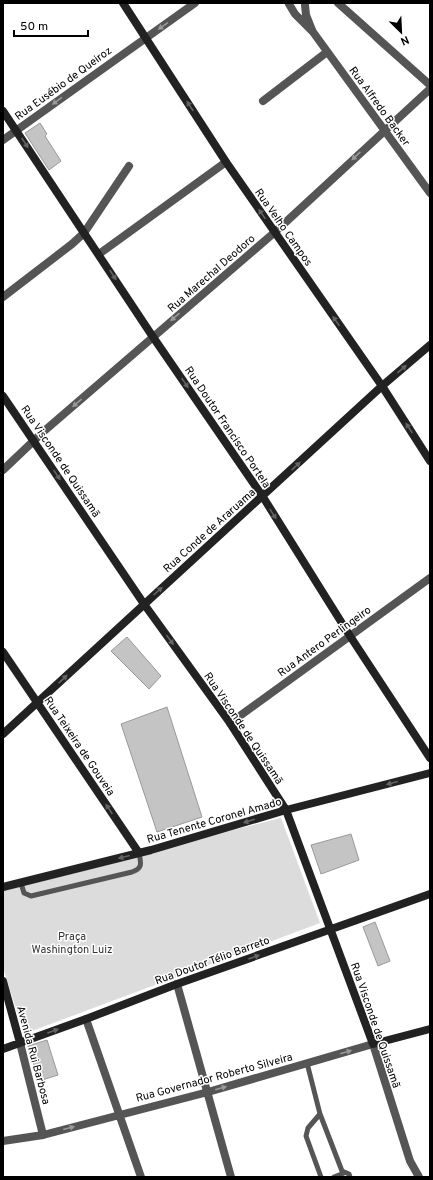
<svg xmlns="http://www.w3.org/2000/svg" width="433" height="1180" viewBox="0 0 433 1180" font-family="Overpass,sans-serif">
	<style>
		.green { fill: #dcdcdc }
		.building { fill: #c4c4c4; stroke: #999 }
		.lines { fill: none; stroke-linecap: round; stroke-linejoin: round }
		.lane { stroke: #555; stroke-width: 5 }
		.street { stroke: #555; stroke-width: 8 }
		.secondary { stroke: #222; stroke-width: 8 }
		.oneway { fill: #999 }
		.oneway2 { fill: #646464 }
		.labels { text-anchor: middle; stroke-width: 3; stroke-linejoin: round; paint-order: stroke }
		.street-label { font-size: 11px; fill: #000; stroke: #fff }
		.park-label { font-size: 11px; fill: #333; stroke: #fff }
	</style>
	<rect width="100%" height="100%" fill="#fff"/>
	<!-- green -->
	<path class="green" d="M281,818L320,923L24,1034L3,967V888Z"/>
	<!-- building -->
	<path class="building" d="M40,123L47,134L45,136L61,161L49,170L25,133Z
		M127,637L161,676L149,689L111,651Z
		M167,707L202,817L157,832L121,724Z
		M351,834L359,860L321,874L311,845Z
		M375,922L390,961L378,966L363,927Z
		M47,1040L58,1075L39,1081L28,1046Z"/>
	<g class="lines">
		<!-- lane -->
		<path class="lane" d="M21,883L24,893L31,896L132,872C143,868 141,863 139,853
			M307,1063L320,1114L342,1171L349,1174L350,1177
			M320,1114L308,1128L306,1136L321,1177
			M334,1177L344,1173"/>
		<!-- street -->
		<path class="street" d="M338,3L430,85
			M289,4L295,14L313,32L430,193
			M305,5L306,15L312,30
			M263,101L327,52
			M3,140L195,3
			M99,254L226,162
			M3,297L72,244L84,233L129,166
			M3,470L43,432L275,232L430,89
			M230,723L430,578
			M177,984L231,1177
			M86,1019L141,1177
			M20,1043L43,1135
			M3,1141L43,1135L208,1092L373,1044L410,1161L419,1177"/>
		<!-- secondary -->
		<path class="secondary" d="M123,3L226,162L382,386L430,461
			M3,111L153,337L263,497L350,636L430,758
			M3,396L144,604L230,723L286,810L373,1044L430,1029
			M3,652L139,853
			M3,734L382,386L430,345
			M3,887L151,850L286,810L430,773
			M3,981L20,1043
			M3,1049L86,1019L177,984L430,894"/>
	</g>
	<!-- one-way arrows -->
	<defs><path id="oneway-solid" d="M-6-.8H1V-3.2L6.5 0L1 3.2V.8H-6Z"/></defs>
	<g class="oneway">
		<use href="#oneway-solid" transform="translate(163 26) rotate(145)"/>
		<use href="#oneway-solid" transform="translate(57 101) rotate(144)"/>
		<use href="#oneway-solid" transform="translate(356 156) rotate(137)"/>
		<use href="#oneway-solid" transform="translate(175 317) rotate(139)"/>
		<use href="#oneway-solid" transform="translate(77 403) rotate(139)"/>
		<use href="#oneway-solid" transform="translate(346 1052) rotate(-16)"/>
		<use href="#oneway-solid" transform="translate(221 1088) rotate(-16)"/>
		<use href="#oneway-solid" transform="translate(69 1128) rotate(-15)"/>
	</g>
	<g class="oneway2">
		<use href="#oneway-solid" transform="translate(190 106) rotate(-123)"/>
		<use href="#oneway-solid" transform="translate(25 143) rotate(57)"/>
		<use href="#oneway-solid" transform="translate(262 214) rotate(-125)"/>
		<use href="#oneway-solid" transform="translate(113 275) rotate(57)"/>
		<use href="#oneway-solid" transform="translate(336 321) rotate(-125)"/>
		<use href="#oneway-solid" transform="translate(402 369) rotate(-41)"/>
		<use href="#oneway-solid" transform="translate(185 383) rotate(56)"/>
		<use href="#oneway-solid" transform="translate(409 428) rotate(-123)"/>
		<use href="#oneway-solid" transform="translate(296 466) rotate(-43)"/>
		<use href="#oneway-solid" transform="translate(57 475) rotate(56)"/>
		<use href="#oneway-solid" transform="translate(273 514) rotate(58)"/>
		<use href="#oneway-solid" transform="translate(158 591) rotate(-42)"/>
		<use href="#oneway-solid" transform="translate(170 640) rotate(54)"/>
		<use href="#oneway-solid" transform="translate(63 679) rotate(-43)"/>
		<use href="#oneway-solid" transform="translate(392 783) rotate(165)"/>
		<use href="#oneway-solid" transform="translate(109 809) rotate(-124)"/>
		<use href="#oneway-solid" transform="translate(249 821) rotate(163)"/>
		<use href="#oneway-solid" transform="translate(124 857) rotate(166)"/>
		<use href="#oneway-solid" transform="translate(254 957) rotate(-20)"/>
		<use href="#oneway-solid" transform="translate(53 1031) rotate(-20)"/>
	</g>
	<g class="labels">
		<!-- street labels -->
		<g class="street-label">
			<text transform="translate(63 83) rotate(-36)" y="4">Rua Eusébio de Queiroz</text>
			<text transform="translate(380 106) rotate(54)" y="4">Rua Alfredo Backer</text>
			<text transform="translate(284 227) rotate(55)" y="4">Rua Velho Campos</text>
			<text transform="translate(211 273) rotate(-41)" y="4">Rua Marechal Deodoro</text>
			<text transform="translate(228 427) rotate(56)" y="4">Rua Doutor Francisco Portela</text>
			<text transform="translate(61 461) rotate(56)" y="4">Rua Visconde de Quissamã</text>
			<text transform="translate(209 530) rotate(-42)" y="4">Rua Conde de Araruama</text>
			<text transform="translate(324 641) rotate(-36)" y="4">Rua Antero Perlingeiro</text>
			<text transform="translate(244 728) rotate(56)" y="4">Rua Visconde de Quissamã</text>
			<text transform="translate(80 746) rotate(56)" y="4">Rua Teixeira de Gouveia</text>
			<text transform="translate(214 820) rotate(-16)" y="4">Rua Tenente Coronel Amado</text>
			<text transform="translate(212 960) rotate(-20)" y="4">Rua Doutor Télio Barreto</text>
			<text transform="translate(376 1025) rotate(71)" y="4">Rua Visconde de Quissamã</text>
			<text transform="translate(34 1055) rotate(75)" y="4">Avenida Rui Barbosa</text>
			<text transform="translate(214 1077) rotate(-15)" y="4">Rua Governador Roberto Silveira</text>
		</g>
		<!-- park labels -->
		<g class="park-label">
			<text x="72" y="940">Praça<tspan x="72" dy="13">Washington Luiz</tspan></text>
		</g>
	</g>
	<!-- border -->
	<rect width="433" height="1180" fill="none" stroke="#000000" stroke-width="8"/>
	<!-- north arrow -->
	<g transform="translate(401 32) rotate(156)" stroke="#ffffff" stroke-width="3" paint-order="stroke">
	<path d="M0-3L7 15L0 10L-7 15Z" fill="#000000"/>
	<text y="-6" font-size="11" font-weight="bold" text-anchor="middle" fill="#000000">N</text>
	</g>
	<!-- scale -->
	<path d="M14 30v6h74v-6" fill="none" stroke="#000000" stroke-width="2"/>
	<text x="20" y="30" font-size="12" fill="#000000" stroke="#ffffff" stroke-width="3" paint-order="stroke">50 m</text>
</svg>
